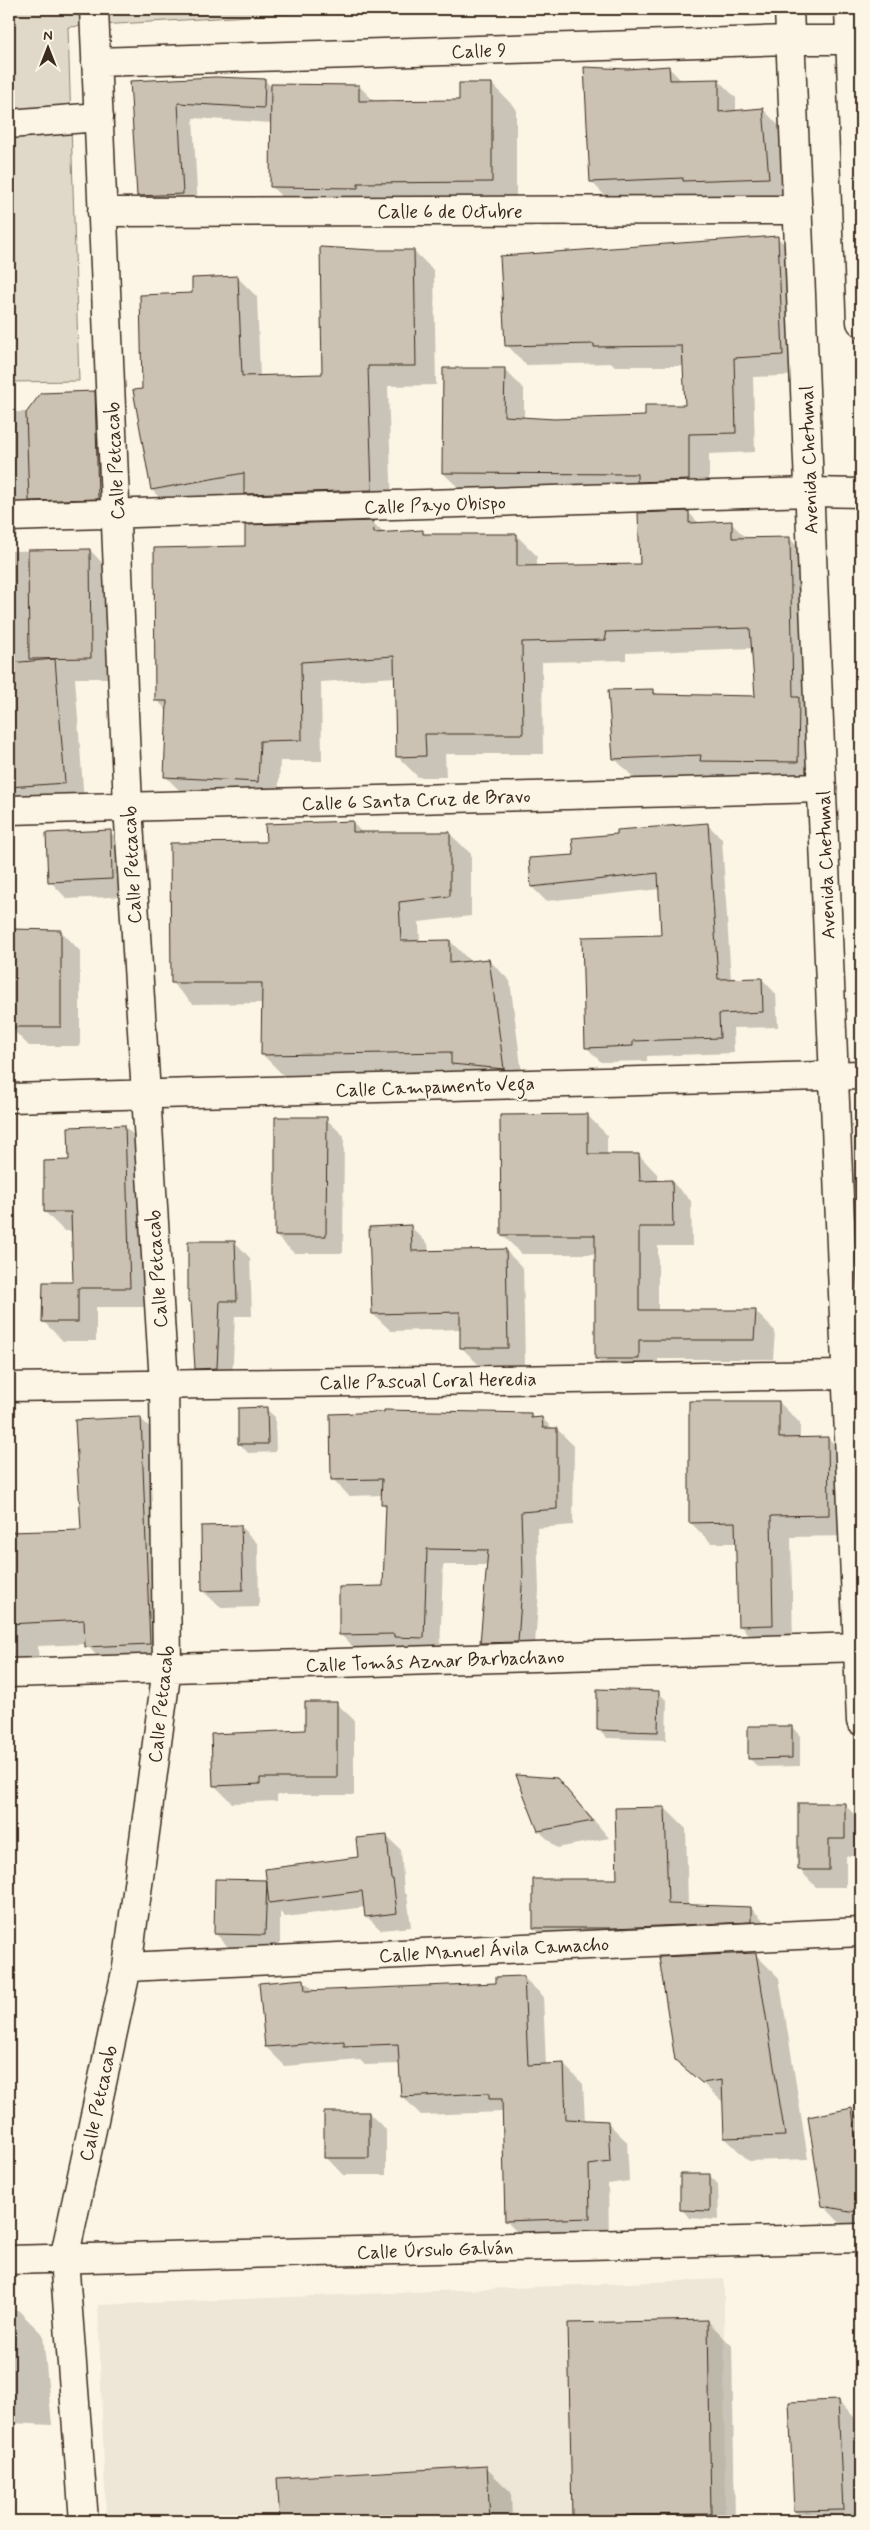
<svg xmlns="http://www.w3.org/2000/svg" width="870" height="2530" viewBox="0 0 870 2530" font-family="Mynerve,sans-serif">
	<style>
		.built { fill: #eee6d6 }
		.green { fill: #e0d8c8; stroke: #8e8173 }
		.shadow { fill: #0003 }
		.building { fill: #ccc2b3; stroke: #3b2a1e }
		.lines { fill: none; stroke-linecap: round; stroke-linejoin: round }
		.street-casing { stroke: #3b2a1e; stroke-width: 31 }
		.secondary-casing { stroke: #3b2a1e; stroke-width: 31 }
		.street { stroke: #fcf5e5; stroke-width: 28 }
		.secondary { stroke: #fcf5e5; stroke-width: 28 }
		.labels { text-anchor: middle; stroke-width: 4; stroke-linejoin: round; paint-order: stroke }
		.street-label { font-size: 19px; fill: #3b2a1e; stroke: #fcf5e5 }
	</style>
	<rect width="100%" height="100%" fill="#fcf5e5"/>
	<filter id="ink" filterUnits="userSpaceOnUse"><feTurbulence type="fractalNoise" baseFrequency=".02" numOctaves="2"/><feDisplacementMap in="SourceGraphic" scale="10" xChannelSelector="R" yChannelSelector="G"/><feConvolveMatrix kernelMatrix="1 2 1 2 8 2 1 2 1" color-interpolation-filters="sRGB"/></filter>
	<g filter="url(#ink)">
		<!-- built -->
		<path class="built" d="M724,2279L725,2521H106L98,2305Z"/>
		<!-- green -->
		<path class="green" d="M9,9H365L68,27L79,381L9,382Z"/>
		<!-- shadow -->
		<path class="shadow" d="M668,67L682,81L718,80L736,98V112L763,109L780,127L786,195L702,198L699,195L608,199L591,181L628,70Z
			M265,80L270,86H359L375,102H460L492,84L516,109V207L296,211L271,186L272,123L193,118L198,209L153,211L138,196L131,82Z
			M777,237L797,257L802,375L753,377L755,452L709,454V499L463,492L443,473L505,370L524,389V419L554,420L646,418L686,407L684,366H615L612,363L526,365L507,345Z
			M414,251L434,271L436,385L388,386L392,510L266,514L248,496L172,510L152,490L144,391L194,295L237,277L257,297L260,377L323,376Z
			M94,392L116,414L120,520L23,525L17,532L16,542L9,543V412H29Z
			M689,513L700,524L731,523L747,539L789,538L810,559L818,782L722,781L717,776L635,779L614,758L653,690L659,696L756,698L753,648L626,653V660L542,662L543,754H445L446,777H418L397,756L396,677L321,682L322,761H280L278,802L186,797L165,776L168,712L157,700L246,548L373,523L384,533L422,531L426,535H516L537,556V567L642,566Z
			M90,550L109,570L110,678H75L84,802L9,807V551Z
			M352,822L363,834H450L471,854V916L419,922L420,942L450,941L471,962L489,960L510,981L524,1089L461,1072L283,1075L263,1055V1003L193,1004L172,983L267,844Z
			M707,824L722,839L731,980L762,979L776,994L778,1027L733,1028L734,1053L647,1056V1061L601,1062L586,1047L663,936L660,889L546,901L532,887L575,856Z
			M110,832L128,849L129,896L67,899L50,881Z
			M61,931L80,951V1046H29L9,1026V934Z
			M588,1116L607,1135V1155H639L658,1175V1182H672L691,1201L692,1246H658V1311H755L775,1331L773,1359H658V1378H615L596,1359V1254H522L502,1235Z
			M326,1119L344,1136L343,1253H294L276,1236Z
			M124,1126L144,1145L148,1307H96V1341H63L44,1322L75,1283L73,1231H64L45,1212L70,1161Z
			M411,1227L428,1244L429,1252L506,1251L523,1268L525,1364L479,1365L462,1348L461,1329L391,1331L373,1314Z
			M235,1242L250,1258L252,1316H235L232,1383L212,1384L196,1368L192,1304L190,1301Z
			M779,1402L800,1423V1439L828,1438L849,1459V1536L791,1537L793,1646H760L739,1625L737,1543H711L690,1522Z
			M266,1409L275,1417L276,1452L248,1453L240,1444Z
			M530,1414L535,1419L542,1418L553,1429H557L574,1446L573,1525L537,1528L539,1591L534,1658L498,1659L482,1643L488,1565H443L440,1654L357,1651L340,1634L384,1587L387,1508L382,1503V1495L349,1496L333,1479Z
			M141,1419L164,1441L172,1667L109,1669L86,1644L38,1646L39,1670L9,1671V1462L13,1533L82,1532Z
			M241,1527L258,1544L259,1607L221,1608L203,1591Z
			M659,1693L667,1701L666,1740L607,1738L598,1730Z
			M336,1703L354,1720V1795H277V1801L232,1803L214,1785L306,1732Z
			M792,1727L800,1736V1766L758,1767L749,1758Z
			M556,1779L574,1797L609,1838L557,1848L539,1831Z
			M844,1804L861,1821V1856H846V1887H816L799,1869Z
			M665,1808L686,1829L688,1906L751,1908L772,1929L556,1949L535,1928L618,1880Z
			M386,1836L401,1850L404,1892L407,1895L411,1927L381,1930L366,1916L365,1907L285,1917L280,1912V1949H230L216,1934L268,1881L359,1858Z
			M755,1954L779,1978L808,2159L749,2161L725,2138L724,2103L676,2059Z
			M523,1977L543,1996L546,2065H564L583,2084L585,2121L608,2123L627,2142L629,2181L608,2184L609,2237L525,2240L506,2221L503,2112L421,2115L402,2096L401,2064L365,2065L360,2060L285,2066L266,2047L303,1980L315,1991L497,1984Z
			M851,2109L861,2119V2226L840,2223L823,2205Z
			M369,2113L386,2130V2175H343L326,2157Z
			M709,2175L718,2184L719,2220L690,2218L682,2210Z
			M9,2310H18L43,2335L52,2425L9,2423Z
			M708,2321L732,2346L735,2521H578L573,2516Z
			M838,2401L855,2418L860,2521H806L795,2511Z
			M486,2468L511,2492L512,2521H281L279,2479Z"/>
		<!-- building -->
		<path class="building" d="M669,66L670,80L719,79V112L763,108L769,178L683,181V178L590,182L584,67L628,69Z
			M215,77L265,79L264,108L178,103L183,194L137,196L130,81Z
			M459,83H492V182L358,183V188L270,187L271,84L359,85V101L459,100Z
			M778,236L783,355L734,358L736,433L689,434V480L637,482V474L442,473L443,368H505L504,416L554,419L645,416V405H685L682,346L594,347V344L505,346L500,256Z
			M320,247L373,250H414L416,366H368L372,490L244,494V473L151,490L133,390L142,389L140,295L192,293V278L238,276L242,376L322,374Z
			M95,391L98,499L29,501L26,413L41,393Z
			M689,511V523L732,521V538L790,537L793,697H799L798,762L700,761L701,755L613,759L608,690L654,689V694L755,696L750,628L605,632L606,640L522,642L523,734H425L426,756L396,757L394,656L301,662L302,740L260,741L258,782L164,777L167,701H155L154,548L245,546V525L373,521L374,533L423,530V534H517V566L640,564L638,513Z
			M90,549L91,658L29,659L28,550Z
			M55,659L65,783L9,787V663Z
			M353,821V832H450V896L399,902L401,941L450,940V963L489,959L504,1069L451,1064V1052L261,1055L262,983H171L170,843L266,842L265,824Z
			M708,823L718,979L762,978L763,1012L719,1014L720,1038L633,1041V1046L585,1048L582,937L661,935L658,873L531,887L529,858L574,855L572,838L617,834V830Z
			M111,830L112,879L48,882L46,833Z
			M9,929L61,930V1027H9Z
			M588,1114V1154H639L640,1181L672,1180L673,1227H639V1310H756L754,1340H639V1359H595V1235H501L500,1115Z
			M275,1117H327L326,1236H275Z
			M125,1125L130,1288H78V1322H42L43,1282H73L71,1212H44V1161L69,1160L68,1127Z
			M411,1225L412,1251L506,1249L508,1348H460V1312L372,1314L369,1227Z
			M188,1241H235L237,1301H220L217,1368L195,1369L191,1302H188Z
			M689,1401H779V1438L828,1437L829,1515L771,1516L773,1625L738,1626L735,1522L689,1523Z
			M267,1407L268,1444H238V1408Z
			M384,1410L531,1413V1418L542,1417L543,1428H557V1509L521,1512L523,1573L518,1642L480,1643L488,1550L427,1549L424,1638L394,1637V1634L339,1635V1587L383,1586L386,1504H381L382,1479L331,1480L330,1414L384,1412Z
			M141,1417L150,1644L85,1647L84,1620L9,1624V1532L81,1530L75,1420Z
			M241,1525L243,1590L202,1591L201,1526Z
			M597,1689L659,1691L658,1732L597,1730Z
			M305,1702H337V1778H260V1784L213,1786L211,1734L305,1730Z
			M748,1726H792V1758L748,1759Z
			M516,1775L557,1778L593,1821L538,1831Z
			M798,1803H845V1839H829V1870H798Z
			M665,1807L668,1904L751,1907V1922L612,1928H533V1879H617L615,1808Z
			M387,1835L391,1879H393L397,1913L365,1917L362,1891L269,1903L265,1869L358,1857L356,1838Z
			M215,1879L267,1880L265,1935L214,1934Z
			M756,1953L785,2136L724,2138L722,2080L702,2083L675,2060L659,1957Z
			M524,1976L528,2065L564,2063L566,2119L608,2121L610,2162L589,2165L590,2218L505,2221L502,2099H489V2093L401,2097L398,2044L344,2046V2041L265,2047L259,1983L304,1979L305,1991L496,1983V1977Z
			M852,2108L861,2182V2213L822,2206L808,2117Z
			M324,2112H369V2158H324Z
			M680,2174H710V2211L680,2210Z
			M708,2320L711,2514L572,2516L568,2323Z
			M838,2400L843,2510L794,2511L789,2402Z
			M487,2466L490,2521H280L277,2478Z"/>
		<g class="lines">
			<!-- street casing -->
			<g class="street-casing">
				<path id="street" d="M96,62L791,40H861
					M9,124L99,117
					M102,212L798,210
					M9,517L810,492L861,493
					M9,810L822,788
					M9,1098L861,1075
					M9,1387L846,1375
					M9,1673L861,1647
					M127,1967L861,1932
					M9,2260L861,2238
					M84,2521L64,2259L127,1967L167,1668L164,1383L128,806L94,9"/>
			</g>
			<!-- secondary casing -->
			<g class="secondary-casing">
				<path id="secondary" d="M789,9L861,1721
					M849,9L861,322"/>
			</g>
			<!-- street -->
			<use href="#street" class="street"/>
			<!-- secondary -->
			<use href="#secondary" class="secondary"/>
		</g>
	</g>
	<g class="labels">
		<!-- street labels -->
		<g class="street-label">
			<text transform="translate(479 50) rotate(-2)" y="7">Calle 9</text>
			<text x="450" y="218">Calle 6 de Octubre</text>
			<text transform="translate(808 460) rotate(-92)" y="7">Avenida Chetumal</text>
			<text transform="translate(114 461) rotate(-93)" y="7">Calle Petcacab</text>
			<text transform="translate(435 504) rotate(-2)" y="7">Calle Payo Obispo</text>
			<text transform="translate(416 799) rotate(-2)" y="7">Calle 6 Santa Cruz de Bravo</text>
			<text transform="translate(131 865) rotate(-93)" y="7">Calle Petcacab</text>
			<text transform="translate(825 865) rotate(-92)" y="7">Avenida Chetumal</text>
			<text transform="translate(435 1086) rotate(-2)" y="7">Calle Campamento Vega</text>
			<text transform="translate(156 1269) rotate(-94)" y="7">Calle Petcacab</text>
			<text transform="translate(428 1380) rotate(-1)" y="7">Calle Pascual Coral Heredia</text>
			<text transform="translate(435 1660) rotate(-2)" y="7">Calle Tomás Aznar Barbachano</text>
			<text transform="translate(160 1704) rotate(-84)" y="7">Calle Petcacab</text>
			<text transform="translate(494 1949) rotate(-3)" y="7">Calle Manuel Ávila Camacho</text>
			<text transform="translate(97 2103) rotate(-78)" y="7">Calle Petcacab</text>
			<text transform="translate(435 2249) rotate(-2)" y="7">Calle Úrsulo Galván</text>
		</g>
	</g>
	<!-- margin -->
	<rect width="870" height="2530" fill="none" stroke="#fcf5e5" stroke-width="30"/>
	<rect x="15" y="15" width="840" height="2500" fill="none" stroke="#3b2a1e" stroke-width="2" filter="url(#ink)"/>
	<!-- north arrow -->
	<g transform="translate(48 48)" stroke="#fcf5e5" stroke-width="4" paint-order="stroke">
	<path d="M0-4L9 19L0 12L-9 19Z" fill="#3b2a1e"/>
	<text y="-8" font-size="14" font-weight="bold" text-anchor="middle" fill="#3b2a1e">N</text>
	</g>
</svg>
